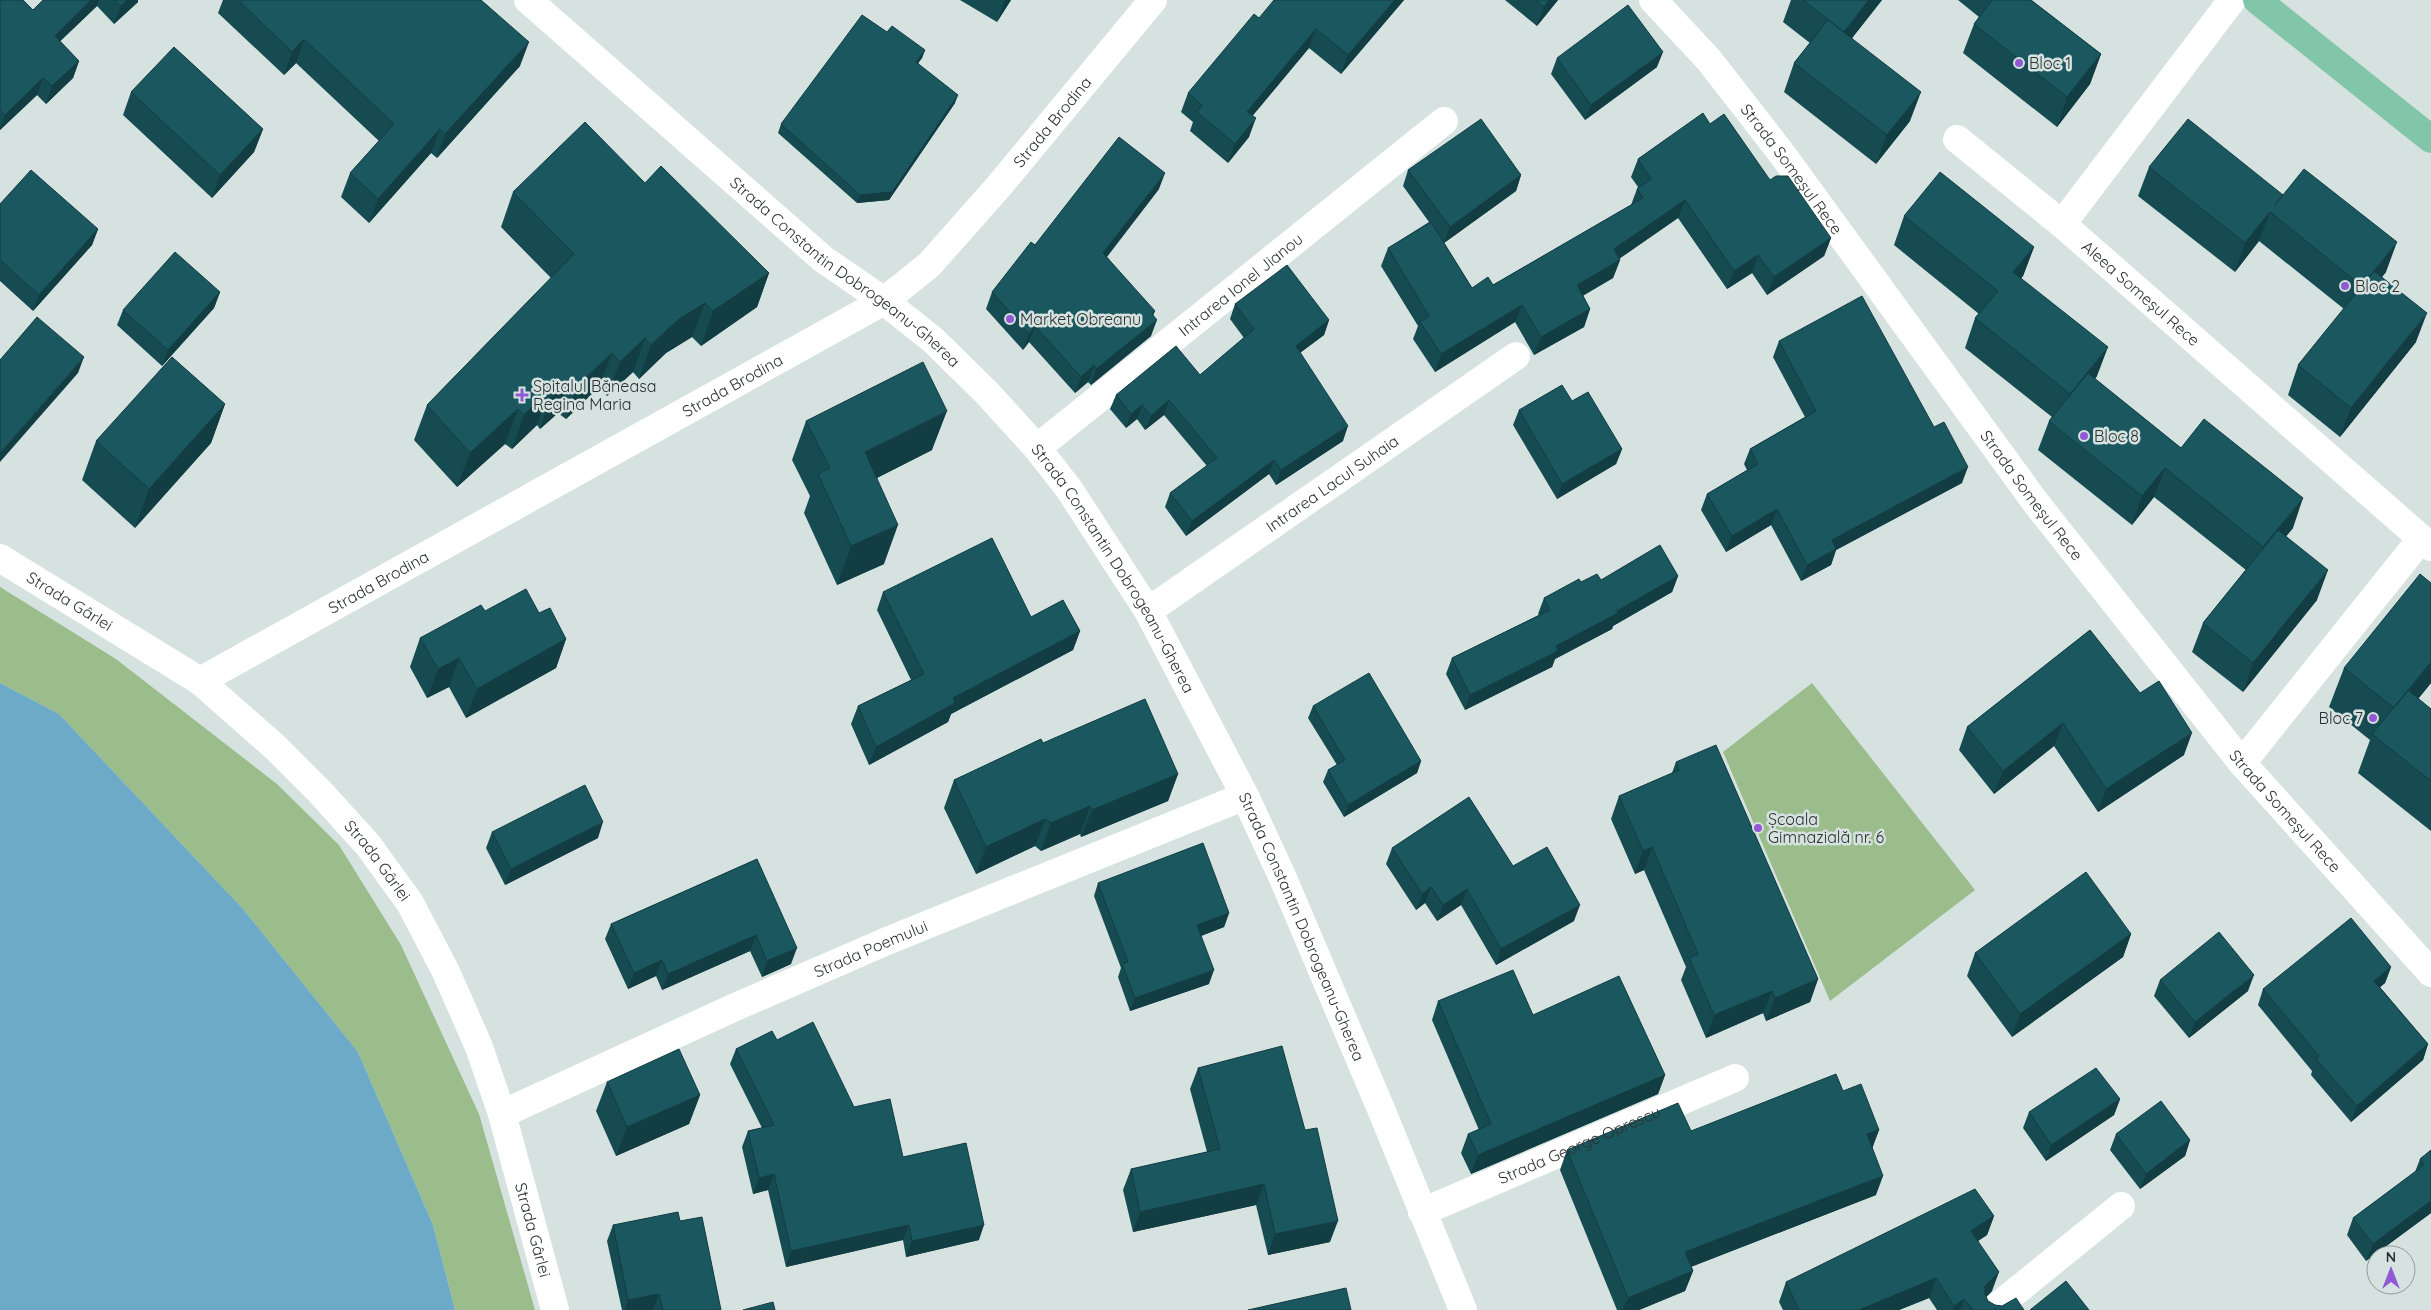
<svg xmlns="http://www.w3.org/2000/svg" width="2431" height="1310" viewBox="0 0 2431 1310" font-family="Quicksand,sans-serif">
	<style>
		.green { fill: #9bbd8c }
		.water { fill: #6daac8 }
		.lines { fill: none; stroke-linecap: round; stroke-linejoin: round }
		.minor { stroke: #fff; stroke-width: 28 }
		.major { stroke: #82c6a9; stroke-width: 28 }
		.wall { fill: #164b52 }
		.shaded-wall { fill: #123d42 }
		.building { fill: #1a575f; stroke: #123d42 }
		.poi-dot { fill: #915ad3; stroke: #d5e2e0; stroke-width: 2 }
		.labels { text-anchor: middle; stroke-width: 5; stroke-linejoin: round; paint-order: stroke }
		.poi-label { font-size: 16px; fill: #2c3130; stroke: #d5e2e0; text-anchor: start }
		.street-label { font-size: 16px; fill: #2c3130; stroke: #d5e2e0 }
	</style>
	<rect width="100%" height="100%" fill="#d5e2e0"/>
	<!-- green -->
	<path class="green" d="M0,587L116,659L277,784L339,845L401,945L479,1114L535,1310H455L433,1225L358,1052L244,910L59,714L0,683Z
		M1812,683L1975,890L1830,1001L1723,752Z"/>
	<!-- water -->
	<path class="water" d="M0,683L59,714L244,910L358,1052L433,1225L455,1310H0Z"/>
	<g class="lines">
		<!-- minor -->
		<g class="minor">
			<path id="s1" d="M528,0L823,259L884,301L933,340L987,393L1037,448L1069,489L1148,611L1245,796L1282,876L1381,1109L1463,1310"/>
			<path id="s2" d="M1653,0L1709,60L1782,154L2036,503L2242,763L2431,973"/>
			<path id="s3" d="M1957,139L2062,224L2431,547"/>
			<path d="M2062,224L2232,0"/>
			<path id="s4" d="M1037,448L1444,121"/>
			<path id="s5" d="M0,558L200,681L275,747L320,792L368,845L410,903L446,972L479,1047L502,1114L555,1310"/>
			<path id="s6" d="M1148,611L1516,356"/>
			<path id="s7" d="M200,681L884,301L929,265L999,186L1153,0"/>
			<path d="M2242,763L2421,539"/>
			<path id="s8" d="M502,1114L733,1008L887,941L1245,796"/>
			<path id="s9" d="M1422,1212L1735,1078"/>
			<path d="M1993,1310L2121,1206"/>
		</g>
		<!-- major -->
		<path class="major" d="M2257,0L2431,139"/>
	</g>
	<!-- wall -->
	<path class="wall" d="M0,0L33,10L43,0H138V2L114,24L97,6L60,41L79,61L73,78L46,104L37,95L0,130Z
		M223,0H481L520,66L437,158L431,153L369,223L341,197L350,173L379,141L296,63L284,75L218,13Z
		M960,0H1011L997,22Z
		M1404,0L1341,74L1309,48L1252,116L1249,137L1228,163L1190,131L1193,122L1181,112L1188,93L1259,18Z
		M1505,0H1558L1537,26Z
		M1791,0H1882L1852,38L1910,121L1876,164L1784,92L1794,63L1810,43L1783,22Z
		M1958,0H2031L2101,54L2090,84L2057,127L1963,53L1974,24L1979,17Z
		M887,32L925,50L922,58L918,63L955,103L889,200L857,203L778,133L781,124Z
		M1557,58L1657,67L1585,120L1551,74Z
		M131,92L263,129L254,152L212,198L123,115Z
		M1710,124L1770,180L1831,238L1824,256L1767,295L1752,273L1727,289L1678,218L1619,259L1620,260L1613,278L1583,295L1590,309L1584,327L1534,355L1515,322L1435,372L1413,339L1418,326L1381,266L1388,248L1429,222L1403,186L1408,170L1521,175L1516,191L1444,243L1472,288L1493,285L1631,205L1637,189L1638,187L1631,177L1638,159Z
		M2149,167L2283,195L2386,272L2382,277L2416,342L2340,437L2288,395L2298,365L2344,309L2259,241L2235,272L2138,196Z
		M645,183L769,273L757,307L701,346L692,337L666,353L639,379L633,372L607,396L599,387L566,419L558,413L540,429L537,425L512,449L505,444L457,487L414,440L427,405L551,278L501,227L513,192Z
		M1159,189L1107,257L1153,316L1151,336L1091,385L1088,382L1075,393L1029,342L1023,350L986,309L992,292L1035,245Z
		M0,204L98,229L92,245L33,311L0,281Z
		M1904,216L2034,247L2023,276L2021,278L2097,376L2095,379L2181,448L2293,528L2286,536L2317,600L2243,692L2192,652L2203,623L2246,570L2154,497L2132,525L2038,450L2049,421L2052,417L1965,348L1975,318L1979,314L1894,245Z
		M220,292L214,308L162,366L117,325L123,310Z
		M1235,304L1329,320L1324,335L1300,353L1343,441L1276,485L1269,474L1186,536L1165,507L1170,493L1207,466L1164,415L1145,430L1137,419L1126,428L1110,409L1116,395L1200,375L1244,338L1230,319Z
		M1779,341L1962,483L1836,550L1831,565L1801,581L1771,525L1726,552L1701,510L1707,494L1747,470L1744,464L1750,449L1805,417L1773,357Z
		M1572,401L1622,449L1616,464L1557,499L1513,425L1519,410Z
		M225,404L211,443L135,528L82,480L96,441Z
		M806,421L932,450L877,478L884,564L837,585L804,513L810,496L792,460Z
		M1678,576L1672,592L1613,626L1612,629L1555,659L1552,667L1465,710L1446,674L1452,658L1539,615L1538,614L1544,598L1581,582L1601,580Z
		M2431,583V683L2418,699L2431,709V831L2358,773L2370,740L2329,707L2344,668Z
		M883,592L1031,617L1080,631L1073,650L951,714L948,722L869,765L851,724L858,706L911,680L877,610Z
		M485,611L539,613L566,639L556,668L466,718L449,687L427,698L410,667L420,638Z
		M2090,630L2184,755L2098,812L2054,746L1994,794L1959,750L1967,727Z
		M1313,706L1421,761L1417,773L1344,817L1323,782L1328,770L1337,765L1308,718Z
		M1043,743L1178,774L1168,801L1081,837L1080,834L1041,851L1035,846L976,874L944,808L954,780Z
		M1676,762L1818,979L1810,1002L1766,1021L1763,1013L1706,1038L1681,980L1686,967L1644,870L1635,874L1611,819L1619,796L1672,773Z
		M492,832L598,838L505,885L486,848Z
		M1392,848L1513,866L1574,921L1496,965L1461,905L1437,921L1425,903L1416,910L1386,864Z
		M757,859L791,964L762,977L750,951L662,990L656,976L628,989L605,939L611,924Z
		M1098,883L1229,913L1224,927L1201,936L1209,984L1130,1011L1118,977L1121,968L1094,896Z
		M2131,934L2123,957L2012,1037L1967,976L1975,953Z
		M2391,967L2385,983L2380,987L2428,1044L2423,1060L2351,1122L2311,1075L2312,1071L2258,1005L2263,989Z
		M2160,980L2248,991L2189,1038L2154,996Z
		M1438,1001L1533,1015L1665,1075L1658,1094L1471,1174L1461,1153L1468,1134L1479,1130L1432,1020Z
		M777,1040L854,1107L903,1157L979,1240L906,1257L903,1240L786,1267L768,1190L753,1194L742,1147L748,1131L762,1128L730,1064L736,1049Z
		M1198,1068L1330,1242L1268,1255L1256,1205L1133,1232L1123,1190L1131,1169L1207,1152L1190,1089Z
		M607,1082L700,1095L689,1124L616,1156L596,1111Z
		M1843,1091L1879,1130L1872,1148L1876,1195L1691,1267L1693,1271L1685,1291L1639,1310H1617L1560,1170L1567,1150L1691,1131Z
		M2120,1099L2114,1115L2046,1161L2023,1128L2029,1112Z
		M2116,1134L2190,1140L2185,1156L2140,1189L2110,1150Z
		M2431,1150V1213L2366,1261L2347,1235L2353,1218L2415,1172L2420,1159Z
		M1994,1216L1987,1235L1978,1241L1992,1291L1986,1297L1988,1301L1995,1305L2024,1310H1937L1929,1298L1899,1310H1783L1779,1302L1786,1282Z
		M680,1221L721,1310H622L607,1241L613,1225Z"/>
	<!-- shaded-wall -->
	<path class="shaded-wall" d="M91,0H99L97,6L48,53L55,36Z
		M127,0H138V2L114,24L121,6Z
		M1005,0H1011L997,22Z
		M1395,0H1404L1341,74L1348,55Z
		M1549,0H1558L1537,26L1544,7Z
		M1869,0H1882L1834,61L1844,32Z
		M1316,29L1309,48L1240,131L1247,112Z
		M304,39L296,63L284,75L292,52Z
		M529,42L520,66L437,158L445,134Z
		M925,50L922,58L913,70L916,62Z
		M1663,52L1657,67L1585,120L1591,105Z
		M2101,54L2090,84L2057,127L2067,97Z
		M79,61L73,78L46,104L52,86Z
		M43,78L37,95L0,130V128L5,115Z
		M1921,92L1910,121L1876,164L1887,135Z
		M958,95L955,103L889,200L857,203L860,195Z
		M1256,118L1249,137L1228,163L1235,144Z
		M263,129L254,152L212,198L220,175Z
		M440,129L431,153L369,223L378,199Z
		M1165,173L1159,189L1097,269L1103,253Z
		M1521,175L1516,191L1444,243L1450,227Z
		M1685,200L1678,218L1607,267L1614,249Z
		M2270,212L2259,241L2235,272L2245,243Z
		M98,229L92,245L33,311L39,295Z
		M1831,238L1824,256L1767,295L1774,277Z
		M2397,242L2386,272L2351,315L2362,286Z
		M2034,247L2023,276L2002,301L2013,272Z
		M1758,255L1752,273L1727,289L1734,271Z
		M1620,260L1613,278L1571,303L1577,285Z
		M769,273L757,307L701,346L713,311Z
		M220,292L214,308L162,366L168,350Z
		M705,303L692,337L666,353L639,379L651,345L679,319Z
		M1522,305L1515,322L1435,372L1441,354Z
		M1590,309L1584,327L1534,355L1541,337Z
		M1155,311L1149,326L1157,320L1151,336L1091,385L1096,369Z
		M2427,313L2416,342L2340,437L2351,408Z
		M1329,320L1324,335L1290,360L1296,346Z
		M1035,326L1029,342L1023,350L1029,334Z
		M645,338L633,372L607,396L620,362Z
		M2108,347L2097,376L2059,423L2070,394Z
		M612,353L599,387L566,419L578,385Z
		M84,357L78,373L0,462V453Z
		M1094,365L1088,382L1075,393L1081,377Z
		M570,379L558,413L540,429L552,394Z
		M549,390L537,425L512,449L524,415Z
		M1169,400L1164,415L1145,430L1151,416Z
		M225,404L211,443L135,528L149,489Z
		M1142,405L1137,419L1126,428L1131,414Z
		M518,409L505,444L457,487L470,453Z
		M947,411L932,450L851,491L865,452Z
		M1348,426L1343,441L1276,485L1281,470Z
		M1622,449L1616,464L1557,499L1562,484Z
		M1274,460L1269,474L1186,536L1192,521Z
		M1968,467L1962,483L1836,550L1831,565L1801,581L1807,565L1832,540Z
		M2165,468L2154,497L2132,525L2142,496Z
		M2303,498L2293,528L2253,576L2263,547Z
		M1777,509L1771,525L1726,552L1732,536Z
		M898,525L884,564L837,585L851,546Z
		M2328,570L2317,600L2243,692L2253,663Z
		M1678,576L1672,592L1613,626L1612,629L1555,659L1552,667L1465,710L1470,695Z
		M1080,631L1073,650L951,714L948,722L869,765L876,747L953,698Z
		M566,639L556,668L466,718L477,689Z
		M459,658L449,687L427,698L438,669Z
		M2431,662V683L2383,742L2394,708Z
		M2063,723L2054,746L1994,794L2003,771Z
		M2192,733L2184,755L2098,812L2106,789Z
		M1421,761L1417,773L1344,817L1348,805Z
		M1178,774L1168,801L1081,837L1092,810Z
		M1090,806L1080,834L1041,851L1051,823Z
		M1045,819L1035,846L976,874L986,847Z
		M603,822L598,838L505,885L511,869Z
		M1652,847L1644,870L1635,874L1643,851Z
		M1431,887L1425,903L1416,910L1422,894Z
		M1467,889L1461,905L1437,921L1443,905Z
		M1580,905L1574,921L1496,965L1501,949Z
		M1229,913L1224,927L1193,939L1197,925Z
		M2131,934L2123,957L2012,1037L2020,1014Z
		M756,935L750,951L662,990L668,974Z
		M797,948L791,964L762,977L767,961Z
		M662,960L656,976L628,989L634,973Z
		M2391,967L2385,983L2369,997L2374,981Z
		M1214,970L1209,984L1130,1011L1135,998Z
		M2254,975L2248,991L2189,1038L2195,1022Z
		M1818,979L1810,1002L1766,1021L1775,998Z
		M1772,991L1763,1013L1706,1038L1714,1015Z
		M2428,1044L2423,1060L2351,1122L2357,1106Z
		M1665,1075L1658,1094L1471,1174L1478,1155Z
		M700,1095L689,1124L616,1156L627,1127Z
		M2120,1099L2114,1115L2046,1161L2051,1145Z
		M1879,1130L1872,1149L1867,1134Z
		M2190,1140L2185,1156L2140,1189L2146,1174Z
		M774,1174L768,1190L753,1194L759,1178Z
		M1883,1176L1876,1195L1677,1272L1685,1252Z
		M1264,1184L1256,1205L1133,1232L1140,1212Z
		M2431,1201V1213L2366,1261L2373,1244Z
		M1994,1216L1987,1235L1964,1250L1971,1231Z
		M1338,1221L1330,1242L1268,1255L1275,1234Z
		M909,1225L903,1240L786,1267L791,1251Z
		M984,1225L979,1240L906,1257L912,1241Z
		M1693,1271L1685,1291L1639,1310H1623L1628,1298Z
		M1999,1272L1992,1291L1978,1305L1985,1286Z
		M1936,1278L1929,1298L1899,1310H1859Z
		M659,1294L653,1310H625L628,1300Z
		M1964,1299L1960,1310H1953L1954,1306Z"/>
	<!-- building -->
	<path class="building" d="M0,0H23L33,10L43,0H91L55,36L79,61L52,86L43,78L5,115L0,110Z
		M114,0H127L121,6Z
		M238,0H481L529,42L445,134L440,129L378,199L350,173L394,124L304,39L292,52Z
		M1274,0H1395L1348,55L1316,29L1247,112L1256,118L1235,144L1197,112L1202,105L1188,93L1254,14L1259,18Z
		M1535,0H1549L1544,7Z
		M1803,0H1869L1844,32Z
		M1992,0H2031L2101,54L2067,97L1974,24Z
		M1628,5L1663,52L1591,105L1557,58Z
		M862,15L887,32L892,26L925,50L916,62L958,95L892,192L860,195L781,124Z
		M1828,20L1921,92L1887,135L1794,63Z
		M174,47L263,129L220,175L131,92Z
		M1703,113L1710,124L1724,114L1770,180L1776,176H1788L1831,238L1774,277L1758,255L1734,271L1685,200L1614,249L1620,260L1577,285L1590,309L1541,337L1522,305L1441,354L1420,322L1429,316L1388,248L1431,222L1472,288L1488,277L1493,285L1643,198L1637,189L1651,179L1638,159Z
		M1481,119L1521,175L1450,227L1408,170Z
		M2188,119L2283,195L2275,205L2304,169L2397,242L2362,286L2270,212L2245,243L2149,167Z
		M585,122L645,183L661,166L769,273L713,311L705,303L679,319L651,345L645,338L620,362L612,353L578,385L570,379L552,394L549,390L524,415L518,409L470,453L427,405L574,254L513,192Z
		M1119,137L1165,173L1103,253L1155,311L1152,314L1157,320L1096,369L1094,365L1081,377L1035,326L1029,334L992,292L1031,242L1035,245Z
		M31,170L98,229L39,295L0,260V204Z
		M1940,172L2034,247L2013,272L2108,347L2070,394L1975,318L1998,291L1904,216Z
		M175,252L220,292L168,350L123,310Z
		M1287,265L1329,320L1296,346L1348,426L1281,470L1274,460L1192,521L1170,493L1217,458L1169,400L1151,416L1142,405L1131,414L1116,395L1176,346L1200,375L1254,329L1235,304Z
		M2374,271L2427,313L2351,408L2298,365Z
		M1862,296L1934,427L1944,422L1968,467L1832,540L1836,549L1807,565L1777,509L1732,536L1707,494L1758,464L1750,449L1816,411L1779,341Z
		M37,317L84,357L0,453V360Z
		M172,357L225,404L149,489L96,441Z
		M923,362L947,411L865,452L898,525L851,546L818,474L830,468L806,421Z
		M2088,373L2181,448L2204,419L2303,498L2263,547L2165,468L2142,496L2049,421Z
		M1562,385L1572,401L1588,392L1622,449L1562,484L1519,410Z
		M2278,530L2328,570L2253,663L2203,623Z
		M992,538L1031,617L1063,600L1080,631L953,698L955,703L876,747L858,706L924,674L883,592Z
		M1660,545L1678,576L1617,611L1618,613L1556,646L1558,651L1470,695L1452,658L1550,610L1544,598L1579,579L1581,582L1597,574L1601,580Z
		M2420,574L2431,583V662L2394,708L2344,668Z
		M526,589L539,613L550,608L566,639L477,689L459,658L438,669L420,638L481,605L485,611Z
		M2090,630L2140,693L2159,681L2192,733L2106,789L2063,723L2003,771L1967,727Z
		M1369,673L1421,761L1348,805L1328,770L1345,760L1313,706Z
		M2408,690L2431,709V781L2372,734Z
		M1145,699L1178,774L1092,810L1090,806L1051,823L1045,819L986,847L954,780L1041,739L1043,743Z
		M1716,745L1818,979L1775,998L1772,991L1714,1015L1689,958L1698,954L1652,847L1643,851L1619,796L1679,770L1676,762Z
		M585,785L603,822L511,869L492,832Z
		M1469,797L1513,866L1547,847L1580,905L1501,949L1467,889L1443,905L1431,887L1422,894L1392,848Z
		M1203,843L1229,913L1197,925L1214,970L1135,998L1122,964L1128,962L1098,883Z
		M757,859L797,948L767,961L756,935L668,974L662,960L634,973L611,924Z
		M2086,872L2131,934L2020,1014L1975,953Z
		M2351,918L2391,967L2374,981L2428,1044L2357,1106L2316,1059L2319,1056L2263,989Z
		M2219,932L2254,975L2195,1022L2160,980Z
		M1513,970L1533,1015L1619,976L1665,1075L1478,1155L1468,1134L1491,1124L1438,1001Z
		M813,1022L854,1107L890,1099L903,1157L966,1143L984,1225L912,1241L909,1225L791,1251L774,1174L759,1178L748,1131L774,1125L736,1049L772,1031L777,1040Z
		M1282,1046L1305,1130L1317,1128L1338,1221L1275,1234L1264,1184L1140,1212L1131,1169L1220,1149L1198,1068Z
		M679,1049L700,1095L627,1127L607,1082Z
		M2096,1068L2120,1099L2051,1145L2029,1112Z
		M1836,1074L1843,1091L1861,1084L1879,1130L1867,1134L1883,1176L1685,1252L1693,1271L1628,1298L1567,1150L1678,1103L1691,1131Z
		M2161,1101L2190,1140L2146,1174L2116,1134Z
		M2431,1150V1201L2373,1244L2353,1218L2424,1165L2420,1159Z
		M1975,1189L1994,1216L1971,1231L1999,1272L1985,1286V1294L1988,1301L1995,1305L2002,1306L2016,1298L2024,1310H1973L1964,1299L1954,1306L1936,1278L1859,1310H1799L1786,1282Z
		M678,1212L680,1221L702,1217L721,1310H663L659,1294L628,1300L613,1225Z
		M2066,1281L2089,1310H2030Z
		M1346,1288L1351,1310H1248Z
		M773,1302L775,1310H743Z"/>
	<!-- markers -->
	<g class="poi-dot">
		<circle cx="2019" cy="63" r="5"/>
		<circle cx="2345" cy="286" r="5"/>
		<circle cx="1010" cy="319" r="5"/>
		<path d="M519.5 387.5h5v5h5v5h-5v5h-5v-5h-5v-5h5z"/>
		<circle cx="2084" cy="436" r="5"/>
		<circle cx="2373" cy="718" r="5"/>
		<circle cx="1758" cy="828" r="5"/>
	</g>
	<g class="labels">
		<!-- poi labels -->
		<g class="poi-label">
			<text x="2029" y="69">Bloc 1</text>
			<text x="2355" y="292">Bloc 2</text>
			<text x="1020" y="325">Market Obreanu</text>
			<text x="533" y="392">Spitalul Băneasa<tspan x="533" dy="18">Regina Maria</tspan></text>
			<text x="2094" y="442">Bloc 8</text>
			<text x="2363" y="724" text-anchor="end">Bloc 7</text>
			<text x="1768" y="825">Școala<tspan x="1768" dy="18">Gimnazială nr. 6</tspan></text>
		</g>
		<!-- street labels -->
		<g class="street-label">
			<text dy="6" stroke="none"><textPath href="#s7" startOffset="1029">Strada Brodina</textPath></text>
			<text dy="6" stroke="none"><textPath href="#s2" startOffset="219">Strada Someșul Rece</textPath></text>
			<text dy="6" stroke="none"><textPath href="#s1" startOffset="418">Strada Constantin Dobrogeanu-Gherea</textPath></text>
			<text dy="6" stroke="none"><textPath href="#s4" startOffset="261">Intrarea Ionel Jianou</textPath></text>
			<text dy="6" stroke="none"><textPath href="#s3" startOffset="240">Aleea Someșul Rece</textPath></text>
			<text dy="6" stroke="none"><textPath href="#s7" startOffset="609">Strada Brodina</textPath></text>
			<text dy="6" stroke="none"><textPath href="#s6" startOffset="224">Intrarea Lacul Suhaia</textPath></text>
			<text dy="6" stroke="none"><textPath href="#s2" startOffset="624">Strada Someșul Rece</textPath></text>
			<text dy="6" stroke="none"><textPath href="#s1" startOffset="822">Strada Constantin Dobrogeanu-Gherea</textPath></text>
			<text dy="6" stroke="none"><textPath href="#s7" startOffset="204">Strada Brodina</textPath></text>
			<text dy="6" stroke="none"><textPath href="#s5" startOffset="82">Strada Gârlei</textPath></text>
			<text dy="6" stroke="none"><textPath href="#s2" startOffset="1029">Strada Someșul Rece</textPath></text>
			<text dy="6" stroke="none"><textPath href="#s5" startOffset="488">Strada Gârlei</textPath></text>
			<text dy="6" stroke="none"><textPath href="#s1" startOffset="1228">Strada Constantin Dobrogeanu-Gherea</textPath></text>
			<text dy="6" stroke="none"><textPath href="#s8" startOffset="404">Strada Poemului</textPath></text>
			<text dy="6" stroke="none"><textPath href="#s9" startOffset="171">Strada George Oprescu</textPath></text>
			<text dy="6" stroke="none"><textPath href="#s5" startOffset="892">Strada Gârlei</textPath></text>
		</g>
	</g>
	<!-- north arrow -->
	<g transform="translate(2391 1270)"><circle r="24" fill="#d5e2e0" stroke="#919b9a"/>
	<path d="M0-4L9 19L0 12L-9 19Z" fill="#915ad3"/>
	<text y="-8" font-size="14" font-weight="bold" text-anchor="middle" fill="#2c3130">N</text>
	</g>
</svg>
